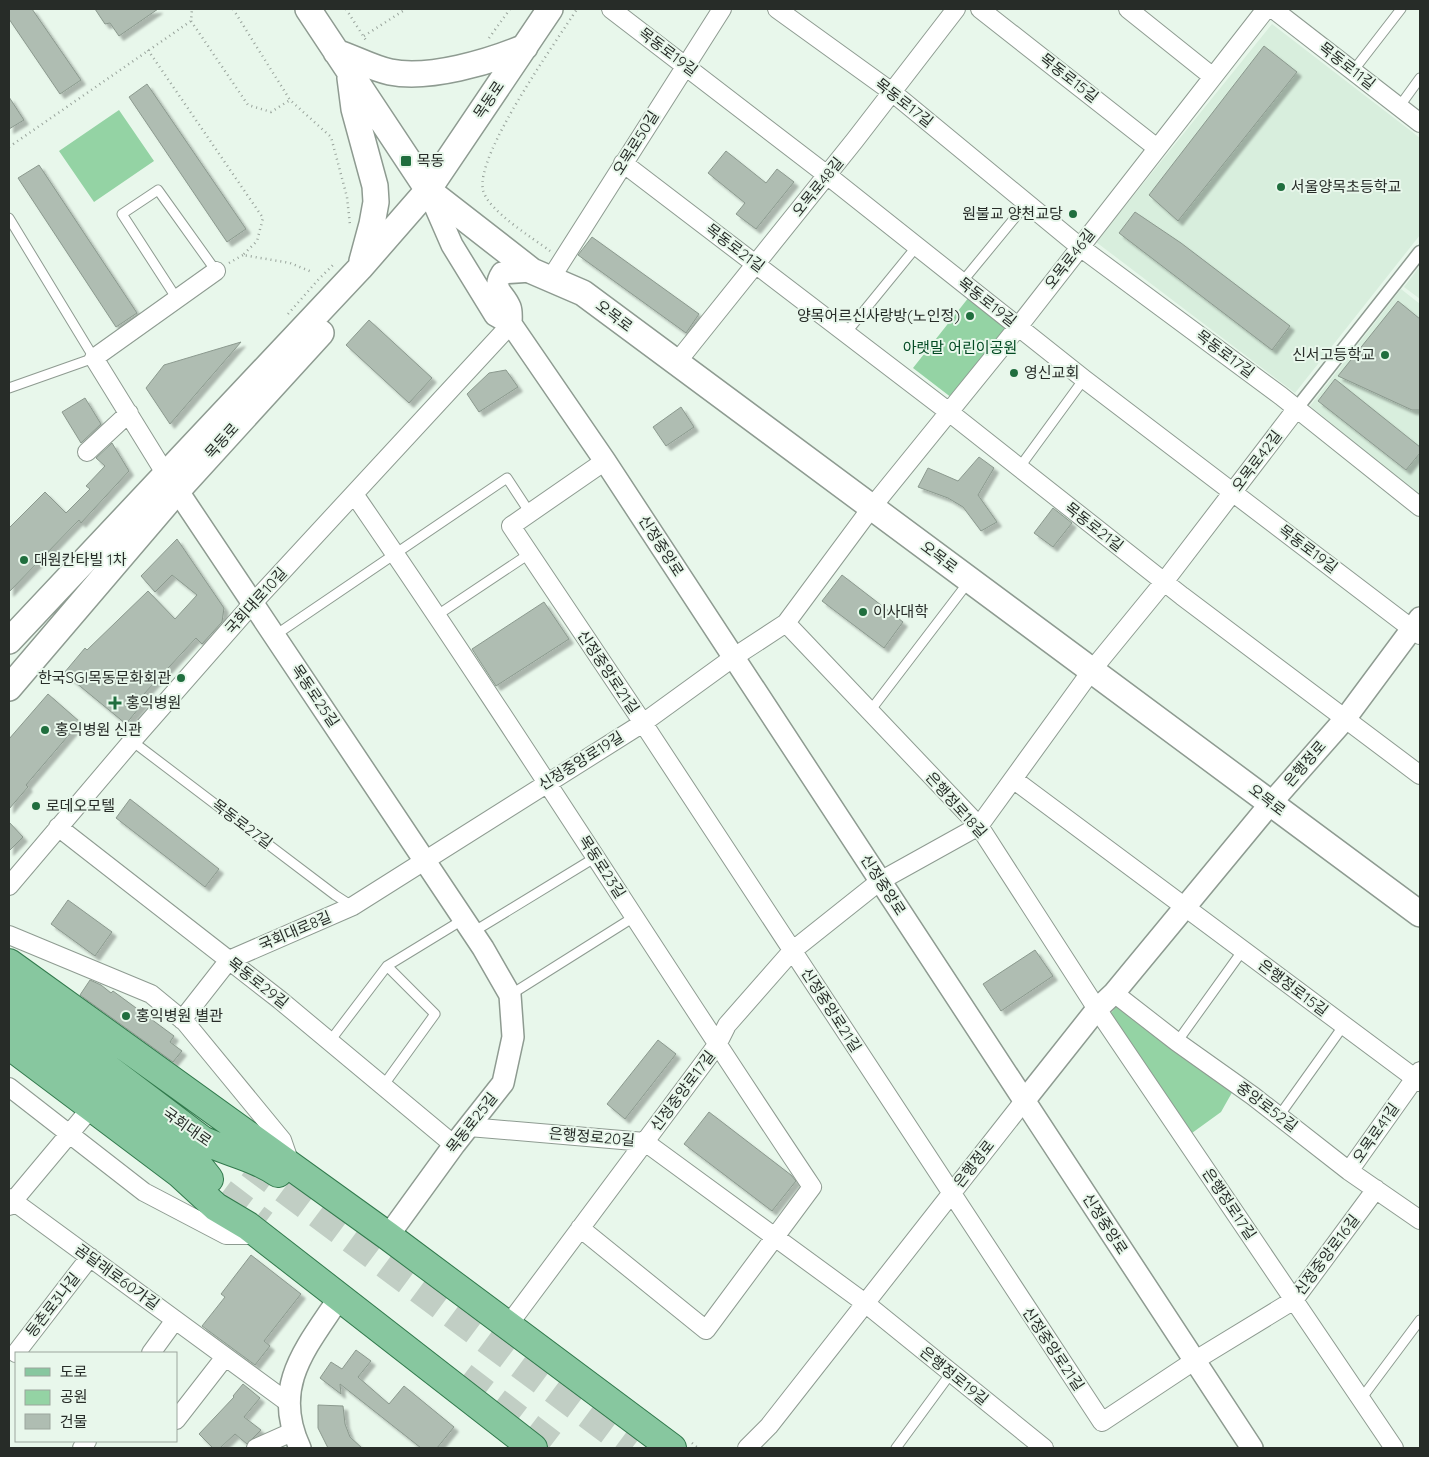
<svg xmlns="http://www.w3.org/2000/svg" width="1429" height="1457" viewBox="0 0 1429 1457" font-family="Quicksand,'Noto Sans KR',sans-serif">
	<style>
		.built { fill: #d8eedd }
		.green { fill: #94d3a4 }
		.building { fill: #afbdb2; stroke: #8b998e; filter: url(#shadow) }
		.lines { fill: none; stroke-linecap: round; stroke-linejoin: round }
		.trunk-tunnel { stroke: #c1cec4; stroke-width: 28; stroke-dasharray: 28 14; stroke-linecap: butt }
		.service-casing { stroke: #8e9b91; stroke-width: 11 }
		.pedestrian-casing { stroke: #8e9b91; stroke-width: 15 }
		.minor-casing { stroke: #8e9b91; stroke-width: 20 }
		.tertiary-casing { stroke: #8e9b91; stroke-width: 24 }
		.secondary-casing { stroke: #8e9b91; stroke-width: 28 }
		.primary-casing { stroke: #31794c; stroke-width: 30 }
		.path { stroke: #98a39b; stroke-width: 2.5; stroke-dasharray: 1 4; stroke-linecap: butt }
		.service { stroke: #fff; stroke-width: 9 }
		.pedestrian { stroke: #fff; stroke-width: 12 }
		.minor { stroke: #fff; stroke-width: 18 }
		.tertiary { stroke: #fff; stroke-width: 21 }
		.secondary { stroke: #fff; stroke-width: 25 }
		.primary { stroke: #87c79f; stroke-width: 28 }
		.poi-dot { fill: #206e3e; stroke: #e8f7eb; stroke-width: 2 }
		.labels { text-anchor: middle; stroke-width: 4; stroke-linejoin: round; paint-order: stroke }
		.street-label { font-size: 15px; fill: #272c28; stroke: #e8f7eb }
		.poi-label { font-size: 15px; fill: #272c28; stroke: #e8f7eb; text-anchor: start }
		.park-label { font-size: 15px; fill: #024a23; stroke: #e8f7eb }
	</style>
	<defs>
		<filter id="shadow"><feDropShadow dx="4.5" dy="4.5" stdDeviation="1" flood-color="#0004"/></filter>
	</defs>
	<rect width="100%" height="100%" fill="#e8f7eb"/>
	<!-- built -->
	<path class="built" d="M1272,24L1420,138V235L1295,393L1096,242Z
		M1420,266V299L1404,287Z
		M1401,289L1420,304V496L1310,406Z"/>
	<!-- green -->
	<path class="green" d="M119,110L154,161L94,202L59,151Z
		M969,297L1007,327L952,398L913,368Z
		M1117,1006L1234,1089L1221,1112L1192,1133L1110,1014Z"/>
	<!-- building -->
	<path class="building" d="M9,9H32L81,80L60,94L9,19Z
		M95,9H158L119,36L110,23L105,24Z
		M1264,46L1297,72L1178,221L1149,195Z
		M147,84L246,229L227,242L129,97Z
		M9,97L24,120L9,129Z
		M726,151L766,183L777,169L794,182L756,229L736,214L745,203L708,173Z
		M39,165L137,313L116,327L18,178Z
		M1135,212L1181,243L1290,326L1272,350L1119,233Z
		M592,237L699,314L686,333L578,255Z
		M1398,301L1420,319V410H1412L1338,376Z
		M369,320L432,378L409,403L346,345Z
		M241,342L170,424L146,388L164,365Z
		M506,370L518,387L479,412L467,394L489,373Z
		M1335,379L1420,447V453L1406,470L1318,401Z
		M85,398L101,424L81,443L62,412Z
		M681,407L694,427L666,446L653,427Z
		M112,443L129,471L81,523L79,520L9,592V528L45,492L66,513L90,489L86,486L105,466L96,458Z
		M979,457L994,468L978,495L997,522L981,531L963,507L948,498L918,487L928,468L958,481Z
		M1053,508L1072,523L1053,547L1034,533Z
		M177,539L224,608L222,622L202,644L196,638L143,695L147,698L126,724L64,673L85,648L87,650L148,591L175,619L197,595L172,575L155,592L141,576Z
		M842,575L903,622L884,648L822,601Z
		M544,602L569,639L496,686L472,649Z
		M48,694L80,722L26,785L28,787L9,809V739Z
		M130,799L219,869L205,887L116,818Z
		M9,822L23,837L9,851Z
		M68,900L112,932L95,956L51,924Z
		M1035,950L1053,976L1001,1011L983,984Z
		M90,980L101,985L111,993L113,991L174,1036L170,1042L182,1051L173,1062L80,995Z
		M658,1040L676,1054L625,1119L607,1104Z
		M709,1112L791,1175L796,1181L772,1211L684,1144Z
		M251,1255L301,1294L264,1341L270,1346L255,1365L202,1326L225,1297L221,1294Z
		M356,1350L371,1361L358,1377L389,1404L404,1386L454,1427L437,1448H421L340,1384L341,1394L320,1378L331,1362L342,1369Z
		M243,1384L260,1398L244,1417L261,1430L247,1444L235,1434L220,1448H213L199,1434L234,1397L233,1396Z
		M318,1405L343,1406L345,1424L350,1437L362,1448H328L318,1428Z"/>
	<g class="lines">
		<!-- trunk-tunnel -->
		<path class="trunk-tunnel" d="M250,1164L632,1448
			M189,1167L264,1224
			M463,1376L557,1448"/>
		<!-- service casing -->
		<g class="service-casing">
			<path id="service" d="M1353,71L1401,9
				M1399,107L1420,78
				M9,218L94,358L9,388
				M962,282L1027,203
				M177,299L122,214L158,190L216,271
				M846,333L917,246
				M1019,468L1084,379
				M436,616L529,554
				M274,636L507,478L530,513
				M870,711L970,580
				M132,741L335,895L352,906
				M473,932L596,857
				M510,995L634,917
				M330,1041L387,966L464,919
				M1177,1042L1243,950
				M383,1086L435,1014L387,966
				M1279,1116L1344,1025
				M1361,1399L1420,1320
				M896,1448L951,1373"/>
		</g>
		<!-- pedestrian casing -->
		<g class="pedestrian-casing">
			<path id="pedestrian" d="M1297,408L1420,252"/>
		</g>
		<!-- minor casing -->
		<g class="minor-casing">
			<path id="minor" d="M611,9L827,175L1084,379L1420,635
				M777,9L892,92L1080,247L1281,396L1420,507
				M980,9L1157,148
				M1128,9L1213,77
				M1273,9L1420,123
				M623,163L949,412L1182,596L1420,775
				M551,278L722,9
				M677,362L855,140L956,9
				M87,452L129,413
				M605,461L511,526L643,723L1102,1422L1194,1361L1294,1300L1376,1189
				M165,473L94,358L216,271
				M354,494C511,722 658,957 812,1187L706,1330L580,1228
				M786,623L979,826L1097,1009L1394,1448
				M1013,779L1420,1082
				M58,827L280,1000L454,1145
				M9,886L132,741L253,603L511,324
				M9,935L151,994L185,1022L282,1140L291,1166
				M1114,993L1177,1042L1253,1096L1349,1171L1420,1220
				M182,1020L229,960L353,906L643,723L734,657L786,623L872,507L1018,327L1266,9
				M9,1087L144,1192L226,1235H258
				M469,1127L645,1142L865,1303L1044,1448
				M1349,1171L1420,1071
				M9,1198L290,1404
				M9,1206L91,1108
				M509,1324L717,1045L727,1025L792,951L880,881L979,826L1092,670L1164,582L1297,408
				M16,1353L90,1257
				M151,1353L175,1320
				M176,1420L225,1357
				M82,1448L87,1441
				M256,1448L292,1432
				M747,1448L769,1426L1024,1101"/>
		</g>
		<!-- tertiary casing -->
		<g class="tertiary-casing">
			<path id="tertiary" d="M428,190L452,245L495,315L511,324L605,461L1252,1448
				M511,324C511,319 512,312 510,307C504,292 491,290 502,273L532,271
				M169,478L483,948L510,995L513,1037L503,1083L454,1145L388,1236
				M1024,1101L1097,1009L1114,993L1271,803L1345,719L1420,618
				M300,1448C271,1386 306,1348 339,1298"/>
		</g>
		<!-- secondary casing -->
		<g class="secondary-casing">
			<path id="secondary" d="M308,9L428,190L532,271L583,293L1420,914
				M336,52C354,58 372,68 390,72C429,80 489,62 525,47
				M350,78L354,109L375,186L376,202L372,224L362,261
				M9,641L360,268L428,190L550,9
				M9,688L177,491L321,333"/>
		</g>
		<!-- primary casing -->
		<g class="primary-casing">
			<path id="primary" d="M9,963L388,1236L672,1448
				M9,994L202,1140C227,1152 255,1157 278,1173
				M9,1020L194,1160L209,1179
				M9,1045L179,1173L216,1207L248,1226L533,1448"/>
		</g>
		<!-- path -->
		<path class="path" d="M233,9L290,100L331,137L347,197L350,225
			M346,9L367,42
			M191,21L248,105L271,112L290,100
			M364,36L406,9
			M489,38L510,9
			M148,50L263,218L257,241L243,255L290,263L312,272
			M9,147L191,21L192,9
			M550,251C533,238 488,211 483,190C475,155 556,42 577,9
			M229,263L243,255
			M288,314L318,280L335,263
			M692,1443L698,1448"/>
		<!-- service -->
		<use href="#service" class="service"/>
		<!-- pedestrian -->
		<use href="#pedestrian" class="pedestrian"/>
		<!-- minor -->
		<use href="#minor" class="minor"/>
		<!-- tertiary -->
		<use href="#tertiary" class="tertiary"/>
		<!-- secondary -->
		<use href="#secondary" class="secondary"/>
		<!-- primary -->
		<use href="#primary" class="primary"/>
	</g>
	<!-- markers -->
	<g class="poi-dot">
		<rect x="400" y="155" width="12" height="12" rx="2.5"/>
		<circle cx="1281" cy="187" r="5"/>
		<circle cx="1073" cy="214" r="5"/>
		<circle cx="970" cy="316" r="5"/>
		<circle cx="1385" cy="355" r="5"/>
		<circle cx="1014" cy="373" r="5"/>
		<circle cx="24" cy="560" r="5"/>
		<circle cx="863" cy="612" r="5"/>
		<circle cx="181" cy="678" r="5"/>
		<path d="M112.5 695.5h5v5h5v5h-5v5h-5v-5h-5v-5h5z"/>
		<circle cx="45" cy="730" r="5"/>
		<circle cx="36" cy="806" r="5"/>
		<circle cx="126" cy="1016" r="5"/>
	</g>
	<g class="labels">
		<!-- street labels -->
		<g class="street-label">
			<text transform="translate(668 52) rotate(37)" y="5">목동로19길</text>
			<text transform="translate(1347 66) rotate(38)" y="5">목동로11길</text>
			<text transform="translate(1069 78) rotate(38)" y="5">목동로15길</text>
			<text transform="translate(489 100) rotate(-56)" y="5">목동로</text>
			<text transform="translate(904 103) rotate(38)" y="5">목동로17길</text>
			<text transform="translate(636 143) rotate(-58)" y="5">오목로50길</text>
			<text transform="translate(818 187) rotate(-51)" y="5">오목로48길</text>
			<text transform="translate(735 248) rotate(37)" y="5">목동로21길</text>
			<text transform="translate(1070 259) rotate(-52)" y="5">오목로46길</text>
			<text transform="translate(987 302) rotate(38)" y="5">목동로19길</text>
			<text transform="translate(614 316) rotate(37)" y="5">오목로</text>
			<text transform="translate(1225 354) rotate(37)" y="5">목동로17길</text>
			<text transform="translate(222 441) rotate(-48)" y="5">목동로</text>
			<text transform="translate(1257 461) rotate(-53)" y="5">오목로42길</text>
			<text transform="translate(1094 527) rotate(38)" y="5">목동로21길</text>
			<text transform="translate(661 546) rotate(57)" y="5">신정중앙로</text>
			<text transform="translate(1308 549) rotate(37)" y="5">목동로19길</text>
			<text transform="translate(939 557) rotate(37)" y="5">오목로</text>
			<text transform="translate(256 601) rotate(-48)" y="5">국회대로10길</text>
			<text transform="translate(608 672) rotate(56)" y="5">신정중앙로21길</text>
			<text transform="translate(315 696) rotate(56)" y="5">목동로25길</text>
			<text transform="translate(581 761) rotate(-32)" y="5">신정중앙로19길</text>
			<text transform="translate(1305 764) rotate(-49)" y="5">은행정로</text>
			<text transform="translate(1267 800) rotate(37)" y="5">오목로</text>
			<text transform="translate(956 805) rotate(48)" y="5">은행정로18길</text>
			<text transform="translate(242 824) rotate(37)" y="5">목동로27길</text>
			<text transform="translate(602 867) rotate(57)" y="5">목동로23길</text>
			<text transform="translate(883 885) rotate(57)" y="5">신정중앙로</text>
			<text transform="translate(295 931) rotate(-23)" y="5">국회대로8길</text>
			<text transform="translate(258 983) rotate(38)" y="5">목동로29길</text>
			<text transform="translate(1293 988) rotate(37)" y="5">은행정로15길</text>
			<text transform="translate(831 1010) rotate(57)" y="5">신정중앙로21길</text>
			<text transform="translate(683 1091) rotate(-53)" y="5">신정중앙로17길</text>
			<text transform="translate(1267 1107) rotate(37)" y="5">중앙로52길</text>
			<text transform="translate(472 1123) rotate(-52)" y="5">목동로25길</text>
			<text transform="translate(187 1127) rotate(35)" y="5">국회대로</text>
			<text transform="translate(1376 1133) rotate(-55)" y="5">오목로41길</text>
			<text transform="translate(592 1137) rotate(5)" y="5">은행정로20길</text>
			<text transform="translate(974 1164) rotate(-52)" y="5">은행정로</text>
			<text transform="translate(1229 1204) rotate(56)" y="5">은행정로17길</text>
			<text transform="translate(1105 1224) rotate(57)" y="5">신정중앙로</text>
			<text transform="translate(1327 1255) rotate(-53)" y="5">신정중앙로16길</text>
			<text transform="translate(117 1277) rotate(36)" y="5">곰달래로60가길</text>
			<text transform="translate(53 1305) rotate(-52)" y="5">등촌로3나길</text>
			<text transform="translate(1053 1349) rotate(56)" y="5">신정중앙로21길</text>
			<text transform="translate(954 1376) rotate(39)" y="5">은행정로19길</text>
		</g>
		<!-- poi labels -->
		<g class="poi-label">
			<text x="417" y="166">목동</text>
			<text x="1291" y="192">서울양목초등학교</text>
			<text x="1063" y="219" text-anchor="end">원불교 양천교당</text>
			<text x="960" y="321" text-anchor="end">양목어르신사랑방(노인정)</text>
			<text x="1375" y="360" text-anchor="end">신서고등학교</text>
			<text x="1024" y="378">영신교회</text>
			<text x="34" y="565">대원칸타빌 1차</text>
			<text x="873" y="617">이사대학</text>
			<text x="171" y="683" text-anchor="end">한국SGI목동문화회관</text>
			<text x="126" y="708">홍익병원</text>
			<text x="55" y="735">홍익병원 신관</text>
			<text x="46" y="811">로데오모텔</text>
			<text x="136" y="1021">홍익병원 별관</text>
		</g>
		<!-- park labels -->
		<g class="park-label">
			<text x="960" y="353">아랫말 어린이공원</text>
		</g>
	</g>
	<!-- border -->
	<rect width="1429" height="1457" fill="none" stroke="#272c28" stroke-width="20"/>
	<!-- legend -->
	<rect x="15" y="1352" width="162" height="90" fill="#e8f7eb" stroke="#9ba69d"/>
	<rect x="25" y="1368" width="25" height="8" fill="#87c79f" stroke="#9ba69d"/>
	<text x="60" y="1377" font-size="15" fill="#272c28">도로</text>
	<rect x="25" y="1390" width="25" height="15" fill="#94d3a4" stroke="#9ba69d"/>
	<text x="60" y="1402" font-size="15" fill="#272c28">공원</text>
	<rect x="25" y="1414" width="25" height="15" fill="#afbdb2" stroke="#9ba69d"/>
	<text x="60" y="1427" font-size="15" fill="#272c28">건물</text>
</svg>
